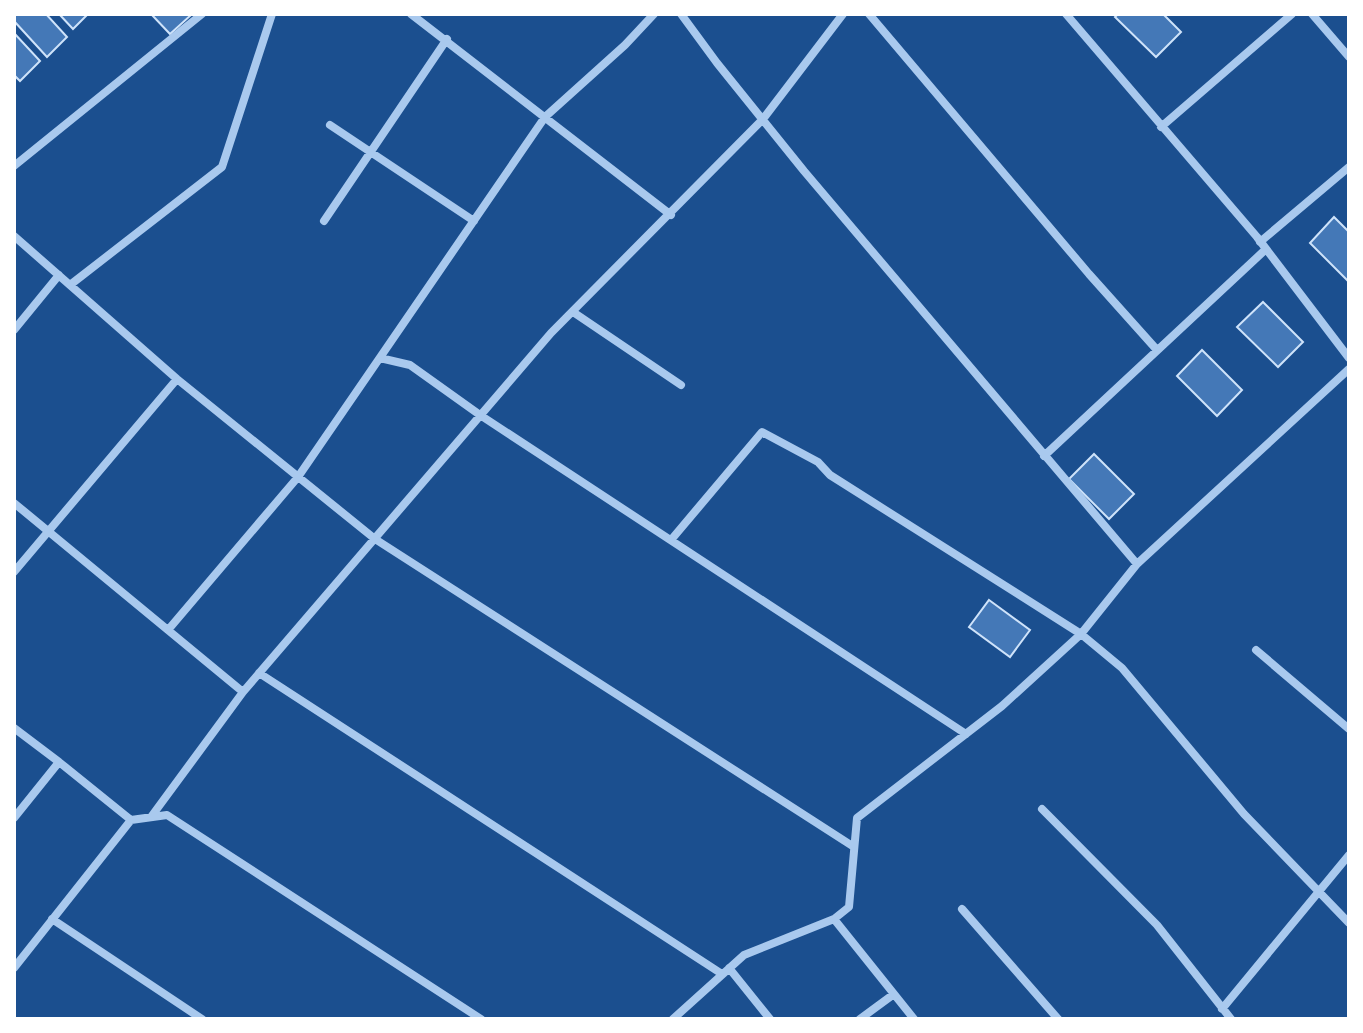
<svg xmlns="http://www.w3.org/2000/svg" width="1363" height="1033" viewBox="0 0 1363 1033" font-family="Manrope,sans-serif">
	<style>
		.building { fill: #4478b7; stroke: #cfe3fa; stroke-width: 2 }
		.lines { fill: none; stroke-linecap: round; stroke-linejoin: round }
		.street { stroke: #a9c9ee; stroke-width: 8 }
	</style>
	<rect width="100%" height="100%" fill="#1b4f8f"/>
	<!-- building -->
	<path class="building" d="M14,14H46L67,37L47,57L14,21Z
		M59,14H88L73,29Z
		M151,14H190L191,15L170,34Z
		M1118,14H1163L1181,32L1156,57L1115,17Z
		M14,33L40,61L20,81L14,75Z
		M1334,217L1349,232V282L1310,243Z
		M1263,302L1303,342L1278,367L1237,327Z
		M1202,350L1242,390L1217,416L1177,376Z
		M1094,454L1134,494L1109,519L1069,479Z
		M989,600L1030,630L1010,657L969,627Z"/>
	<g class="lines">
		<!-- street -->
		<path class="street" d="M411,14L671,215
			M869,14L1089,274L1157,350
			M1066,14L1257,237L1349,358
			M1312,14L1349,57
			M330,125L474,221
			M1161,127L1292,14
			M14,166L202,14
			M324,221L447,39
			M14,236L177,379L375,539L854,847
			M1260,242L1349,167
			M70,285L222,167L272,14
			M573,312L681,385
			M14,330L59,275
			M380,358L410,365L480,415L966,734
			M1044,456L1265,250
			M14,503L243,692
			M671,540L762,432L818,462L830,475L1081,634L1137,564L804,171L717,63L681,14
			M1137,564L1349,369
			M14,572L177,379
			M168,630L298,477L545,117L625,45L654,14
			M1256,650L1349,729
			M259,673L722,974
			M14,728L59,762L14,818
			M1042,809L1157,925L1231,1019
			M151,817L243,692L551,333L763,119L843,14
			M131,820L167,815L481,1019
			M962,909L1058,1019
			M52,919L202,1019
			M834,919L849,907L857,818L1002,706L1081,634L1122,668L1244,814L1349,923
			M14,968L131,820L59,762
			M729,968L770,1019
			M1222,1009L1349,855
			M673,1019L744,955L834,919L914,1019
			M860,1019L894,994"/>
	</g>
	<!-- border -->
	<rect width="1363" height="1033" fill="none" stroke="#ffffff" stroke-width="32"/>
</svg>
